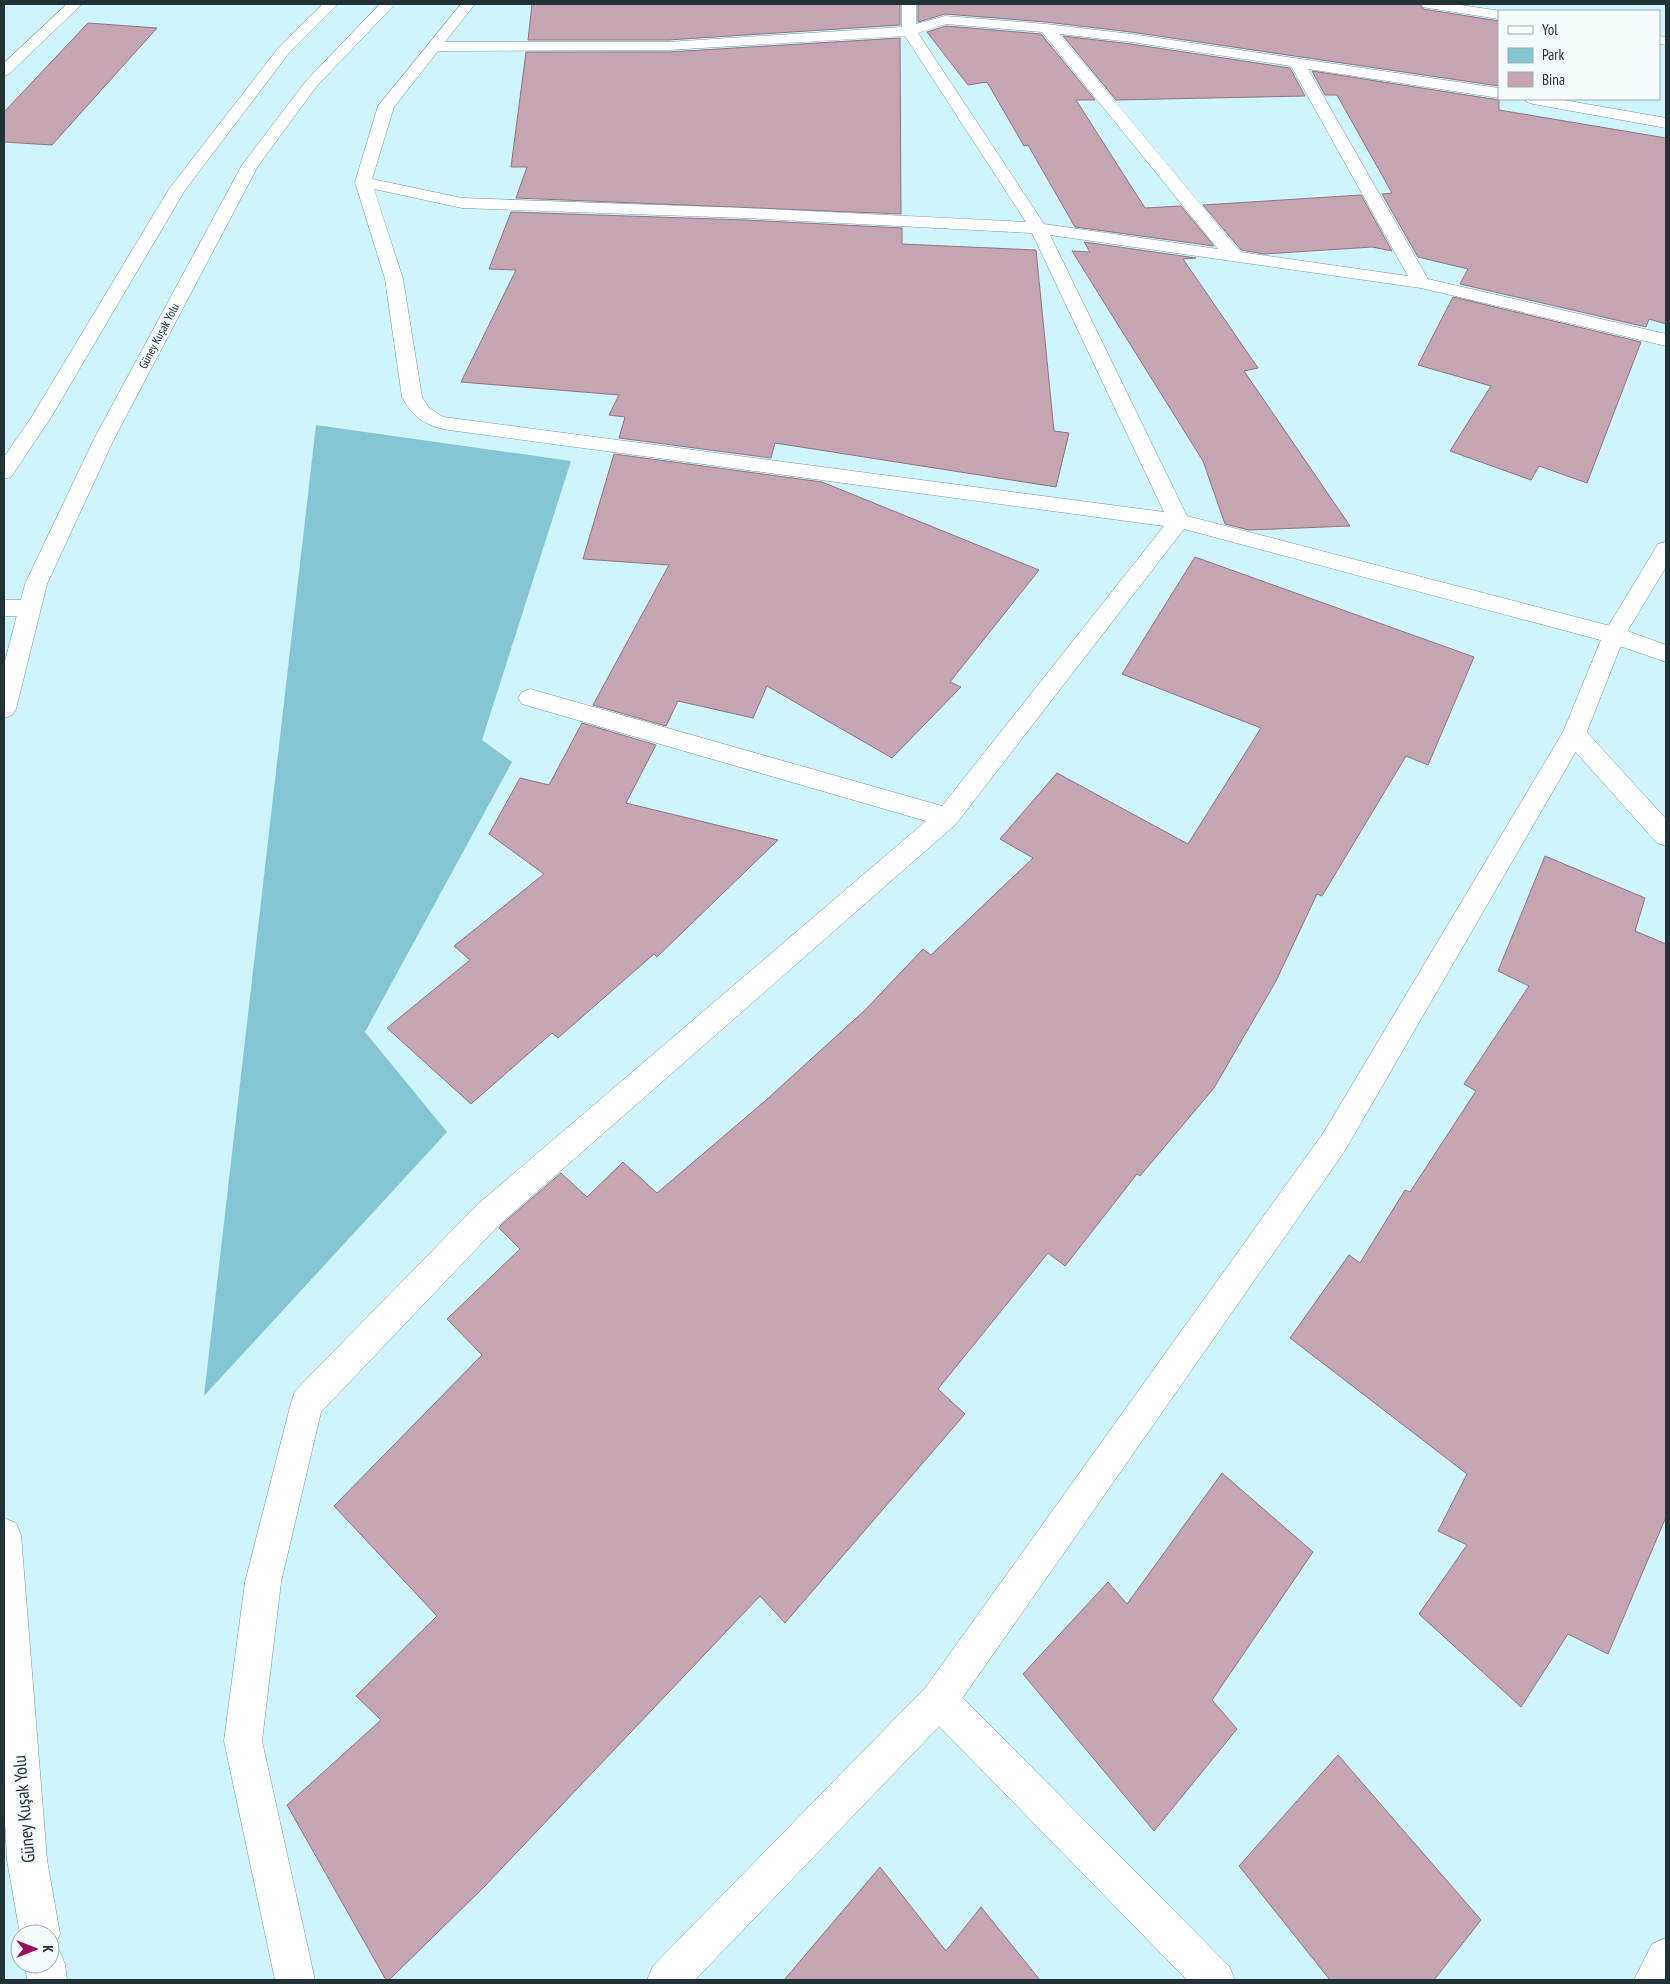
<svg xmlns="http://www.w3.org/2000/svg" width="1670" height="1984" viewBox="0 0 1670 1984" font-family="'PT Sans Narrow',sans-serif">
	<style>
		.green { fill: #84c6d4 }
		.building { fill: #c5a5b1; stroke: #92747f }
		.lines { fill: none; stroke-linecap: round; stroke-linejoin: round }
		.minor-casing { stroke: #71959c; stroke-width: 1 }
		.tertiary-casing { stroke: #71959c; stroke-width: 1 }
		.secondary-casing { stroke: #71959c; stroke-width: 1 }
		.minor { fill: #fff; fill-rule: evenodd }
		.tertiary { fill: #fff; fill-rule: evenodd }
		.secondary { fill: #fff; fill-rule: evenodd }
		.labels { text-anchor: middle; stroke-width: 4; stroke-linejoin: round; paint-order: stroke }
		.far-street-label { font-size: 12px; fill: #223134; stroke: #f3fbfc }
		.near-street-label { font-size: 18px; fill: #223134; stroke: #f3fbfc }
	</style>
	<rect width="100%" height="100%" fill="#cef4fc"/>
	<!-- green -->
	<path class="green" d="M316,425L571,461L482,740L512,762L365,1032L447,1132L204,1396Z"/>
	<!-- building -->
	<path class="building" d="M532,4H900V25L668,40H528Z
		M918,4H1419L1423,9L1499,21V86L1131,32L1046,22L945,14L918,22Z
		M88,23L157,28L52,145L4,142V112Z
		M946,26L1041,34L1095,100H1076L1145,208L1181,206L1214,246L1075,227L1028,145L1024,146L987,82L968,85L927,32Z
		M1063,36L1131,44L1290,68L1305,96L1116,100Z
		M900,38L901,214L516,198L527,167H511L526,52H668Z
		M1312,71L1499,100V110L1666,138V324L1649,319L1646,327L1460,284L1468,269L1418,257L1382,194L1392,193L1337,95H1325Z
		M1361,195L1392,251L1372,247L1264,254L1241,250L1203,205Z
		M511,212L745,220L902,228V244L1036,250L1054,431L1069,433L1056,487L775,443L771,458L619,438L625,417L609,415L619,395L461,382L516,270L489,269Z
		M1084,242L1196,258L1183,259L1258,368L1244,371L1350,526L1249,530L1225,524L1203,461L1072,251L1090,252Z
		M1453,297L1641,342L1587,483L1539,466L1531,480L1450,451L1491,386L1418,365Z
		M614,454L822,482L1039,570L950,682L961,687L892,758L767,686L753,718L678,701L666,726L593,705L669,565L583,559Z
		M1195,557L1474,657L1428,765L1406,756L1322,896L1317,894L1276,981L1214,1088L1140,1176L1137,1174L1065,1266L1048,1253L938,1389L965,1414L785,1623L760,1596L484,1887L389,1980H386L287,1805L381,1720L356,1696L437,1616L334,1506L482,1355L447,1319L520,1249L499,1228L501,1225L561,1173L587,1197L623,1162L657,1193L765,1101L865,1010L923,949L931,955L1033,858L1000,839L1057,773L1188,844L1261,728L1122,674Z
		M582,723L656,745L626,803L778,840L657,957L654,954L558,1038L552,1033L471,1104L387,1028L470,960L454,946L544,874L489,834L520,778L549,785Z
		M1545,856L1645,898L1635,931L1666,944V1517L1608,1654L1568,1634L1521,1707L1419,1614L1467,1545L1438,1531L1467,1474L1290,1338L1349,1255L1360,1263L1405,1190L1410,1192L1476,1091L1464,1084L1529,986L1498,971Z
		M1222,1473L1313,1552L1212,1700L1237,1729L1154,1831L1023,1674L1108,1582L1127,1604Z
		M1338,1755L1481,1920L1434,1980H1330L1239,1866Z
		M880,1867L946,1951L981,1907L1040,1980H784Z"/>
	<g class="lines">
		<!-- minor casing -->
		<g class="minor-casing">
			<path id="minor" d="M67,4H82L9,74L4,76V63Z
				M461,4H475L445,42H668L902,27V4H916V24L945,16L1046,24L1131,34L1499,88V98L1308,69L1428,279L1666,334V346L1421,288L1050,235L1187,516L1622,629L1666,645V662L1608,642L1184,529L956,824L500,1224L321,1412L281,1582L262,1741L315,1980H275L224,1741L245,1582L291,1403L295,1391L478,1204L926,821L522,704L518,698L522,692L530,689L942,806L1164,526L449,430C426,426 413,418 402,397L385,279L355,182L378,106ZM946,24L1042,32L1218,249L1044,224L918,33ZM1059,34L1131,42L1291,66L1408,276L1240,252ZM905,36L1026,222L745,208L462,198L372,179L394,107L438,51L668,50ZM374,189L462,208L745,218L1032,233L1164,512L443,417L429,408L422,397L403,279Z
				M1525,99H1558L1666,118V128L1533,104L1527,102Z
				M1574,725L1583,728L1666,819V846L1657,843L1565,740L1562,734L1565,728Z
				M939,1682L952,1687L1229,1966L1235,1980H1187L926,1713L921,1700L926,1687Z
				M1666,1938V1980H1634L1652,1944Z"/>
		</g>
		<!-- tertiary casing -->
		<g class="tertiary-casing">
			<path id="tertiary" d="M1421,4H1454L1501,11H1499V19L1428,8L1423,7Z
				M1659,36L1666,37V45L1659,44Z
				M4,600H29L37,602L40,608L37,614L29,616H4Z"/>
		</g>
		<!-- secondary casing -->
		<g class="secondary-casing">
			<path id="secondary" d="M323,4H338L289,53L185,190L50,419L11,477L4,479V457L31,418L169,189L279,47Z
				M380,4H395L316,87L258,166L114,439L47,584L16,709L12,715L4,718V665L25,584L94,439L242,165L306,81Z
				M1666,542V567L1625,635L1586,734L1344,1152L952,1713L695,1980H647L653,1966L926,1687L1324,1132L1563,732L1603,635L1658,544Z
				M4,1518L16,1523L21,1535L47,1860L60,1934L54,1948L59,1950L65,1964L67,1980H27L25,1964H50V1934H20L7,1860L4,1802Z"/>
		</g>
		<!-- minor -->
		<use href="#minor" class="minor"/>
		<!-- tertiary -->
		<use href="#tertiary" class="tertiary"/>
		<!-- secondary -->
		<use href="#secondary" class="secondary"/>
	</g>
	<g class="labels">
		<!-- far-street labels -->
		<g class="far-street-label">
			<text transform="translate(159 336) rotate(-62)" y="4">Güney Kuşak Yolu</text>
		</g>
		<!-- near-street labels -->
		<g class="near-street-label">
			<text transform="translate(24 1809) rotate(-95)" y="6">Güney Kuşak Yolu</text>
		</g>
	</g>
	<!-- border -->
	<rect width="1670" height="1984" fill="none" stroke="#223134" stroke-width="10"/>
	<!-- legend -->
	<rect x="1498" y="10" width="162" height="90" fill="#f3fbfc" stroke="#9faaac"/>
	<rect x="1508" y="26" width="25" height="8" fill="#ffffff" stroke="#9faaac"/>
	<text x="1542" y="35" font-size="15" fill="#223134">Yol</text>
	<rect x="1508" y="48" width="25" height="15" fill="#84c6d4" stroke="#9faaac"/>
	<text x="1542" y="60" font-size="15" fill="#223134">Park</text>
	<rect x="1508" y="72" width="25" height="15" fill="#c5a5b1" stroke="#9faaac"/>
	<text x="1542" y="85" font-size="15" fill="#223134">Bina</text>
	<!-- north arrow -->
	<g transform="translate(35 1949) rotate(90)"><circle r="24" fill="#f3fbfc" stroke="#9faaac"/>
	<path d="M0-4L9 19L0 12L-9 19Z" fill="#9b0d5d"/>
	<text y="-8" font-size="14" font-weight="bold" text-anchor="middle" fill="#223134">K</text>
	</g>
</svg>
